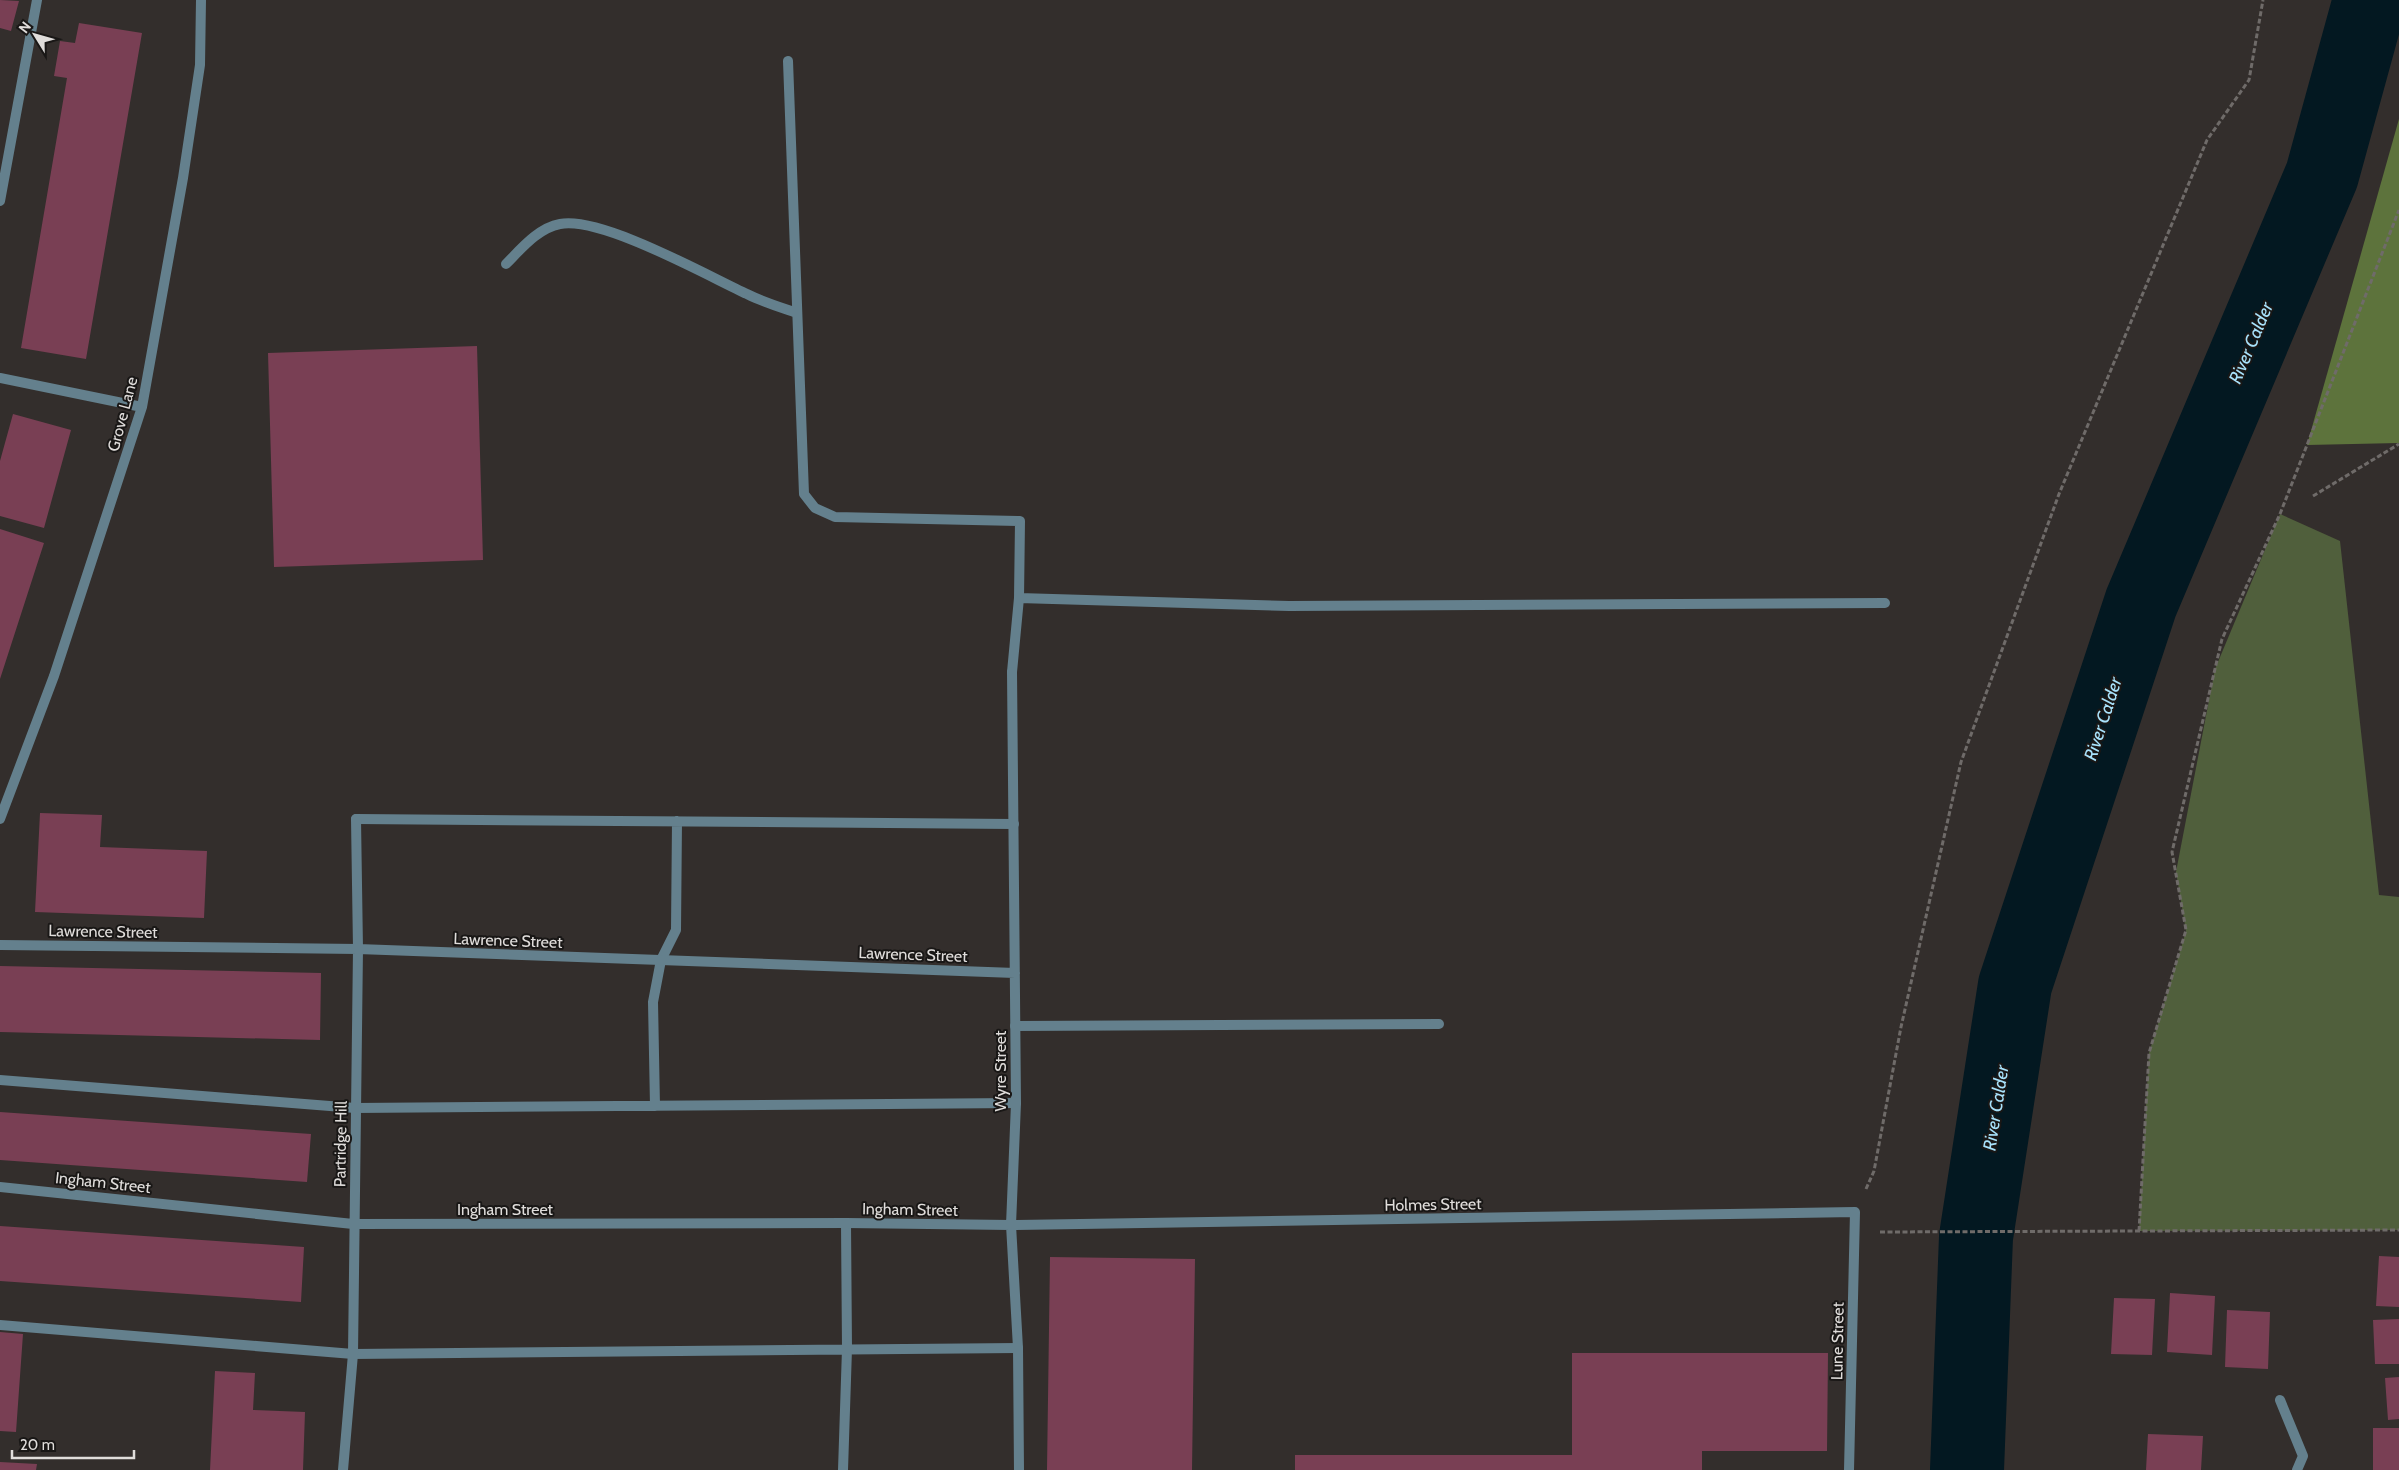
<svg xmlns="http://www.w3.org/2000/svg" width="2399" height="1470" viewBox="0 0 2399 1470" font-family="Cabin,sans-serif">
	<style>
		.green { fill: #505f3c }
		.forest { fill: #5d733c }
		.lines { fill: none; stroke-linecap: round; stroke-linejoin: round }
		.river { stroke: #031821; stroke-width: 74 }
		.building { fill: #793f54 }
		.path { stroke: #6f6b69; stroke-width: 3; stroke-dasharray: 5 2.5; stroke-linecap: butt }
		.lane { stroke: #64808d; stroke-width: 10 }
		.street { stroke: #64808d; stroke-width: 10 }
		.labels { text-anchor: middle; stroke-width: 4; stroke-linejoin: round; paint-order: stroke }
		.street-label { font-size: 16px; fill: #e0dddb; stroke: #191716 }
		.water-label { font-size: 18px; font-style: italic; fill: #a8e2fb; stroke: #191716 }
	</style>
	<rect width="100%" height="100%" fill="#332e2c"/>
	<!-- green -->
	<path class="green" d="M2280,514L2340,541L2379,895L2399,897V1230L2139,1231L2149,1053L2186,931L2176,872L2215,669Z"/>
	<!-- forest -->
	<path class="forest" d="M2399,119V443L2307,445Z"/>
	<g class="lines">
		<!-- river -->
		<path class="river" d="M1967,1470L1976,1237L2015,985L2141,603L2322,175L2370,0"/>
	</g>
	<!-- building -->
	<path class="building" d="M0,0L19,1L11,31L0,28Z
		M79,23L142,33L86,359L21,348L67,78L54,76L60,41L75,43Z
		M477,346L483,560L274,567L268,353Z
		M13,414L71,430L44,528L0,516V461Z
		M0,529L44,543L0,679Z
		M40,813L102,815L100,847L207,851L204,918L35,912Z
		M0,966L321,973L320,1040L0,1032Z
		M0,1112L311,1134L307,1182L0,1160Z
		M0,1226L304,1247L301,1302L0,1281Z
		M2379,1256L2399,1257V1307L2376,1306Z
		M1050,1257L1195,1259L1192,1470H1047Z
		M2170,1293L2215,1296L2212,1355L2167,1352Z
		M2114,1298L2155,1299L2152,1355L2111,1354Z
		M2227,1310L2270,1312L2268,1369L2225,1367Z
		M2399,1319V1364H2375L2373,1320Z
		M0,1332L23,1334L16,1432L0,1431Z
		M1572,1353H1828L1827,1451H1702V1470H1295V1455H1572Z
		M215,1371L255,1373L253,1410L305,1412L303,1470H210Z
		M2399,1377V1419L2388,1420L2385,1378Z
		M2373,1428H2399V1470H2373Z
		M2148,1434L2203,1436L2201,1470H2146Z
		M0,1462L37,1464L36,1470H0Z"/>
	<g class="lines">
		<!-- path -->
		<path class="path" d="M2313,496L2399,444
			M1866,1189L1874,1171L1901,1027L1961,762L2059,494L2207,140L2249,80L2263,0
			M2139,1231L2149,1053L2186,930L2172,852L2222,639L2280,514L2399,210
			M1880,1232L2399,1230"/>
		<!-- lane -->
		<path class="lane" d="M788,61L804,494L815,508L835,517L1020,521L1019,598L1012,672
			M0,201L37,0
			M506,264C521,249 538,228 560,224C601,216 706,275 747,294C763,302 780,307 797,313
			M1019,598L1289,606L1885,603
			M356,819L1014,824
			M1015,1026L1439,1024
			M0,1080L355,1108L1016,1103
			M655,1106L653,1002L661,960L676,930L677,821
			M0,1325L353,1354L1018,1348
			M843,1470L847,1349L846,1223"/>
		<!-- street -->
		<path class="street" d="M0,378L142,407
			M1012,672L1016,1103L1011,1225L1018,1348L1019,1470
			M0,819L54,676L142,407L183,178L200,65L201,0
			M0,945L358,949L1015,973
			M0,1187L353,1224L846,1223L1011,1225L1855,1212L1849,1470
			M2280,1400L2303,1456L2297,1470
			M343,1470L353,1354L358,949L356,819"/>
	</g>
	<g class="labels">
		<!-- street labels -->
		<g class="street-label">
			<text transform="translate(122 414) rotate(-75)" y="6">Grove Lane</text>
			<text transform="translate(103 931) rotate(1)" y="6">Lawrence Street</text>
			<text transform="translate(508 940) rotate(2)" y="6">Lawrence Street</text>
			<text transform="translate(913 954) rotate(2)" y="6">Lawrence Street</text>
			<text transform="translate(1000 1071) rotate(-90)" y="6">Wyre Street</text>
			<text transform="translate(340 1144) rotate(-89)" y="6">Partridge Hill</text>
			<text transform="translate(103 1182) rotate(6)" y="6">Ingham Street</text>
			<text transform="translate(1433 1204) rotate(-1)" y="6">Holmes Street</text>
			<text x="505" y="1215">Ingham Street</text>
			<text transform="translate(910 1209) rotate(1)" y="6">Ingham Street</text>
			<text transform="translate(1837 1341) rotate(-89)" y="6">Lune Street</text>
		</g>
		<!-- water labels -->
		<g class="water-label">
			<text transform="translate(2251 343) rotate(-67)" y="6">River Calder</text>
			<text transform="translate(2103 719) rotate(-72)" y="6">River Calder</text>
			<text transform="translate(1996 1108) rotate(-81)" y="6">River Calder</text>
		</g>
	</g>
	<!-- north arrow -->
	<g transform="translate(35 35) rotate(307)" stroke="#191716" stroke-width="4" paint-order="stroke">
	<path d="M0-4L9 19L0 12L-9 19Z" fill="#e0dddb"/>
	<text y="-8" font-size="14" font-weight="bold" text-anchor="middle" fill="#e0dddb">N</text>
	</g>
	<!-- scale -->
	<path d="M12 1450v8h122v-8" fill="none" stroke="#e0dddb" stroke-width="2.5"/>
	<text x="20" y="1450" font-size="15" fill="#e0dddb" stroke="#191716" stroke-width="4" paint-order="stroke">20 m</text>
</svg>
